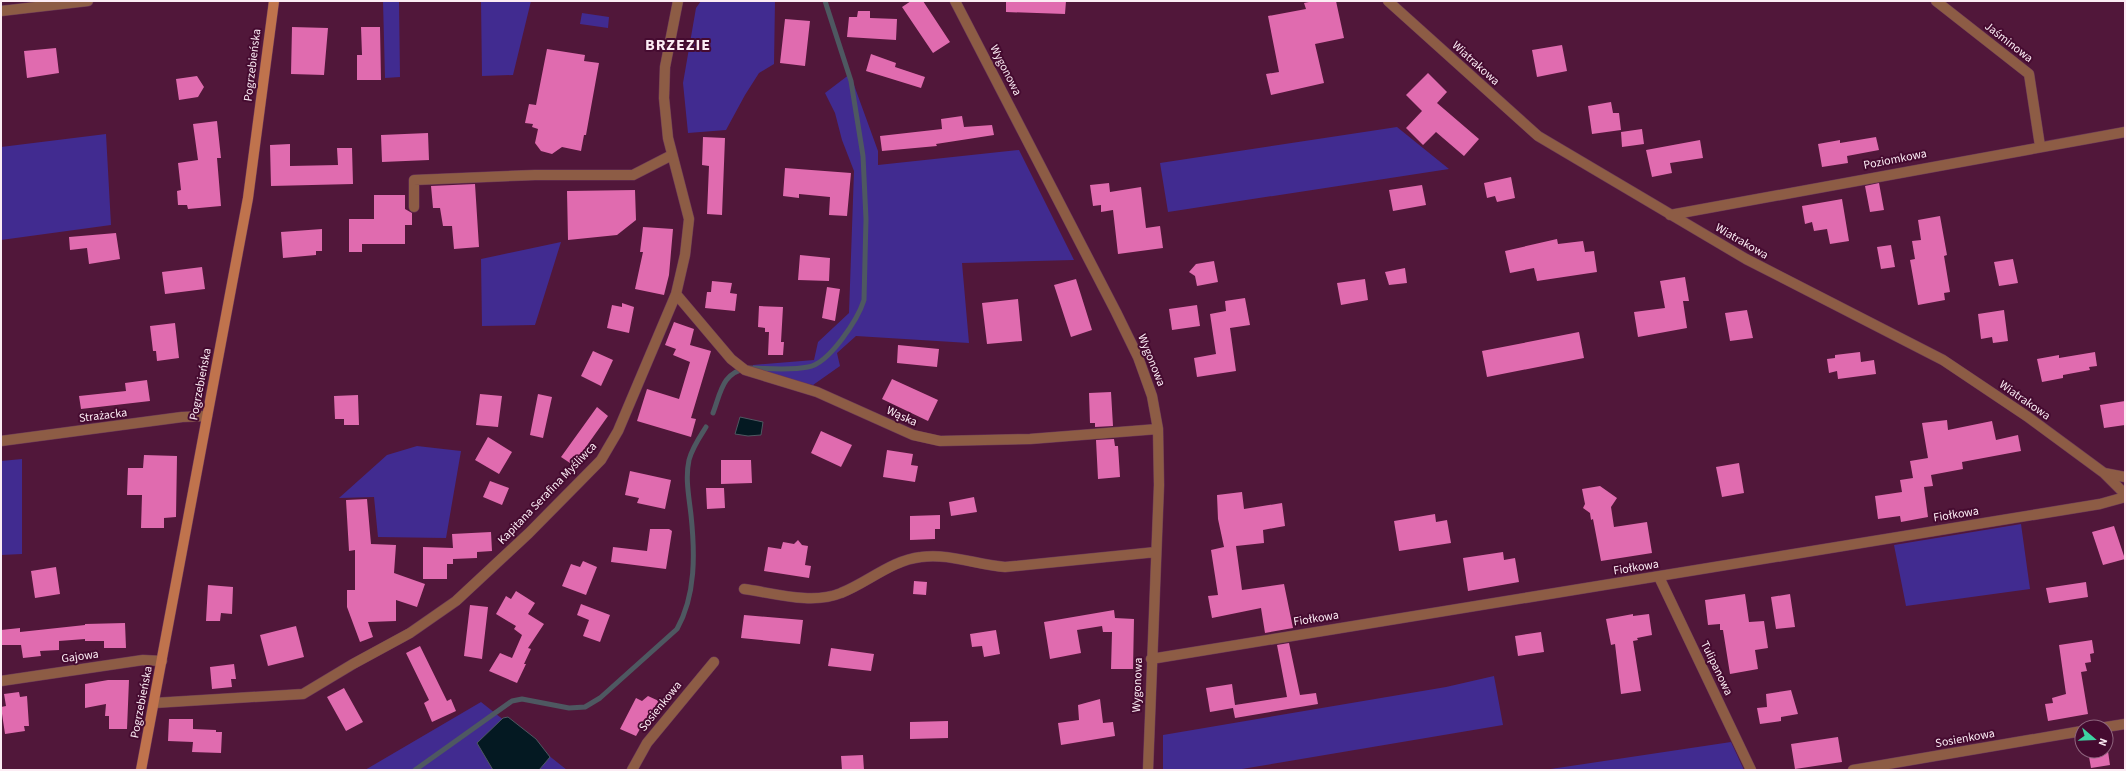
<svg xmlns="http://www.w3.org/2000/svg" width="2126" height="771" viewBox="0 0 2126 771" font-family="'Source Sans 3',sans-serif">
	<style>
		.green { fill: #412b90 }
		.water { fill: #041922; stroke: #4e5861 }
		.lines { fill: none; stroke-linecap: round; stroke-linejoin: round }
		.stream { stroke: #4e5861; stroke-width: 5 }
		.building { fill: #e06baf }
		.street-casing { stroke: #6c3958; stroke-width: 11 }
		.secondary-casing { stroke: #6c3958; stroke-width: 11 }
		.street { stroke: #8d5c45; stroke-width: 10 }
		.secondary { stroke: #c0734d; stroke-width: 10 }
		.labels { text-anchor: middle; stroke-width: 4; stroke-linejoin: round; paint-order: stroke }
		.street-label { font-size: 12px; fill: #fcecf4; stroke: #450b30 }
		.district-label { font-size: 16px; font-weight: bold; letter-spacing: 1px; fill: #fcecf4; stroke: #450b30 }
	</style>
	<rect width="100%" height="100%" fill="#51173a"/>
	<!-- green -->
	<path class="green" d="M383,1H399L400,77L385,78Z
		M481,1H531L513,75L482,76Z
		M701,1H775L774,64L759,73L745,95L726,130L688,133L683,83L696,8Z
		M582,13L609,17L608,28L580,24Z
		M850,74L878,151V165L1019,150L1074,260L962,263L969,343L856,336L837,353L840,366L813,385L753,372V365L814,360L818,342L849,313L854,171L842,140L835,113L825,93Z
		M1397,127L1449,169L1168,212L1160,163Z
		M106,134L111,225L1,240V147Z
		M561,242L535,325L482,326L481,259Z
		M417,446L461,451L446,538L378,537L374,497L339,498L387,455Z
		M22,459V554L1,555V461Z
		M2021,524L2030,589L1906,606L1894,545Z
		M1494,676L1503,725L1236,770H1163V735L1446,687Z
		M481,702L567,770H365Z
		M1731,742L1744,770H1544Z"/>
	<!-- water -->
	<path class="water" d="M740,417L763,422L761,435L748,436L735,434Z
		M508,717L536,739L550,757L539,770H493L477,743L503,718Z"/>
	<g class="lines">
		<!-- stream -->
		<path class="stream" d="M713,413C721,392 722,373 747,368C766,368 789,371 808,367C829,364 858,319 864,300L866,219L863,156L851,81L825,1
			M415,770L512,701L522,699L569,708L585,707L600,698L677,629C696,595 695,553 691,515C689,497 685,478 689,460C692,448 699,438 706,427"/>
	</g>
	<!-- building -->
	<path class="building" d="M911,1H923L950,42L933,53L902,7Z
		M1006,1H1066L1065,14L1006,12Z
		M1314,1H1336L1344,38L1315,44L1324,83L1271,95L1266,74L1279,72L1268,16L1306,9L1304,3Z
		M858,11H870V18L897,19L896,40L847,37L849,17H857Z
		M785,19L810,21L805,66L780,63Z
		M292,27L328,28L324,75L291,74Z
		M361,27H380L381,80H357V55H362Z
		M1562,45L1567,71L1537,77L1532,50Z
		M56,48L59,73L27,78L24,51Z
		M547,49L585,55L584,61L599,63L586,135H584L581,151L562,147L552,154L541,151L535,143L538,129L532,127L533,124L525,123L529,104L536,105Z
		M871,54L896,63L895,67L925,77L921,88L866,71Z
		M1428,73L1447,92L1437,103L1479,139L1464,156L1436,132L1423,145L1406,128L1422,111L1406,95Z
		M197,76L204,87L198,97L179,100L176,79Z
		M1611,102L1613,113H1619L1621,130L1592,134L1588,106Z
		M962,116L964,127L992,125L994,135L936,144L937,146L882,151L880,136L942,129L941,119Z
		M217,121L221,158H217L221,206L188,209L187,205H178L177,191L181,190L178,163L198,160L193,124Z
		M1642,129L1644,144L1622,147L1621,132Z
		M428,133L429,160L382,162L381,135Z
		M703,137L725,138L722,215L707,214L709,166L702,165Z
		M1876,137L1879,150L1847,156L1848,163L1822,167L1818,144L1840,140V143Z
		M1700,140L1703,158L1670,163L1672,173L1652,177L1646,150Z
		M290,144V166L338,165L337,148H352L353,184L271,186L270,145Z
		M785,168L851,173L847,216L829,215L830,197L799,194V198L783,196Z
		M1511,177L1515,198L1497,202L1495,196L1487,198L1484,183Z
		M1109,183L1110,192L1141,187L1146,228L1160,226L1163,248L1118,254L1113,210L1101,212V205L1093,206L1090,185Z
		M1879,183L1884,210L1870,212L1865,186Z
		M475,184L479,247L454,249L452,226H443L440,208H433L431,186Z
		M1422,185L1426,205L1393,211L1389,190Z
		M635,190L636,220L617,235L568,240L567,191Z
		M374,195H405V209L412,213V225H405V244H362V252H349V219H374Z
		M1842,199L1849,241L1830,244L1827,229L1814,231L1812,222L1805,224L1802,206Z
		M1940,216L1947,255L1944,256L1950,292L1944,293L1945,300L1918,305L1910,260L1915,259L1912,241L1921,240L1918,220Z
		M643,227L673,229L669,275L664,295L635,289L643,252H640Z
		M322,229V251H316V255L283,258L281,232Z
		M116,233L120,259L89,264L87,248L70,250L69,237Z
		M1557,239L1558,244L1583,241L1585,252L1594,251L1597,272L1537,281L1534,268L1510,273L1505,251Z
		M1891,245L1895,267L1881,269L1877,247Z
		M800,255L830,258L829,281L798,280Z
		M2013,259L2018,283L1999,286L1994,262Z
		M1214,261L1218,282L1197,286L1195,276L1189,272L1196,264Z
		M202,267L205,289L165,294L162,272Z
		M1405,268L1407,283L1389,285L1385,272Z
		M1685,277L1689,301H1683L1687,328L1638,337L1634,312L1665,308L1660,281Z
		M1076,279L1092,330L1071,337L1054,285Z
		M1365,279L1368,300L1341,305L1337,283Z
		M712,281L732,283L730,293L737,294L735,311L705,308L707,292H711Z
		M827,287L840,289L835,321L822,318Z
		M1245,298L1250,325L1230,328L1236,371L1197,377L1194,358L1216,354L1210,314L1226,311L1225,301Z
		M1018,299L1022,341L987,344L982,303Z
		M622,303L634,307L629,333L607,328L612,305L622,307Z
		M1197,305L1200,326L1172,330L1169,309Z
		M759,306L783,307L781,342H784L783,355H768L769,332H765V328L758,327Z
		M1747,310L1753,338L1730,341L1725,313Z
		M2004,310L2008,341L1993,343L1992,337L1981,339L1978,314Z
		M674,322L694,329L690,345L711,351L691,418L696,419L691,437L637,421L647,389L679,399L690,362L673,355L676,349L665,345Z
		M175,323L179,358L157,361L156,351H153L150,326Z
		M1579,332L1584,358L1487,377L1482,351Z
		M898,345L939,349L937,367L897,363Z
		M593,351L613,360L601,386L581,376Z
		M1860,352L1861,362L1874,360L1876,374L1838,379L1837,371L1829,373L1827,359L1835,358V355Z
		M2095,352L2097,366L2089,367L2090,370L2063,375V378L2042,382L2037,359L2059,355V358Z
		M892,379L938,400L928,421L882,399Z
		M147,380L150,401L81,409L79,396L126,391L125,383Z
		M1111,392L1113,426L1095,427V423H1090L1089,393Z
		M480,394L502,396L498,427L476,425Z
		M538,394L552,397L543,438L530,435Z
		M358,395L359,425H344V419H335L334,396Z
		M2125,401V425L2104,428L2100,405Z
		M597,407L608,416L573,465L561,457Z
		M1947,420L1948,430L1992,421L1996,440L2018,435L2021,451L1962,462L1963,469L1931,475L1933,486L1924,487L1928,517L1901,522L1900,516L1878,519L1875,496L1902,492L1900,480L1913,478L1910,461L1928,458L1922,423Z
		M821,431L852,445L841,467L811,453Z
		M488,437L512,452L499,474L475,460Z
		M1114,439L1115,446H1118L1120,477L1098,479L1096,440Z
		M887,450L913,454L911,465L918,466L915,482L883,477Z
		M144,455L177,456L176,517L164,518V528H141L142,495H127L128,468H143Z
		M721,460H751L752,483L721,484Z
		M1739,463L1744,493L1722,497L1716,467Z
		M630,471L671,480L665,509L637,503L639,498L625,495Z
		M490,481L509,488L502,505L483,497Z
		M1600,486L1617,498L1611,507L1614,527L1647,522L1652,553L1601,561L1593,519L1591,520L1590,513L1583,508L1585,504L1582,489Z
		M706,488H724L725,508L707,509Z
		M1242,492L1244,509L1282,503L1285,526L1263,530L1264,543L1236,546L1242,590L1284,584L1293,628L1265,633L1261,608L1212,618L1208,596L1218,595L1211,550L1224,547L1218,519L1217,495Z
		M974,497L977,512L951,516L949,502Z
		M367,499L371,544L396,545L394,573L425,584L417,607L396,600V621L368,622L373,637L360,642L347,607V590H355V550L349,551L346,500Z
		M1435,514L1436,522L1447,520L1451,543L1399,551L1394,521Z
		M940,515V529H935V539L910,540V516Z
		M2114,526L2125,559L2103,565L2092,532Z
		M650,529H669L672,531L666,569L611,562L613,547L647,551Z
		M491,532L492,551L477,552V558L453,559V553V564H447V579H423V547L453,548L452,534Z
		M798,540L802,545L808,546L805,565L811,566L809,578L764,571L768,547L781,549L783,542L794,544Z
		M1503,552L1504,560L1515,558L1519,582L1468,591L1463,558Z
		M583,561L597,567L586,595L562,586L571,564L580,567Z
		M56,567L60,594L35,598L31,571Z
		M914,581L927,582L926,595L913,594Z
		M2086,582L2088,597L2049,603L2046,588Z
		M208,585L233,587L232,614L221,613L220,621H206Z
		M516,591L535,603L528,614L544,624L528,648L531,649L524,664H526L517,683L489,671L500,653L512,658L522,635L514,629L516,626L496,614L506,596L511,599Z
		M1745,594L1749,622L1764,621L1768,648L1755,650L1758,669L1730,674L1723,630H1720V624L1708,625L1705,600Z
		M1790,594L1795,627L1776,629L1771,597Z
		M581,604L610,615L600,642L583,636L589,620L577,615Z
		M470,605L488,607L482,659L464,656Z
		M1114,610L1115,618L1134,619L1133,669H1111L1112,632H1103L1102,626L1077,630L1081,653L1050,659L1044,622Z
		M1633,614V616L1649,614L1652,635L1637,638L1638,640L1633,641L1641,691L1621,694L1615,644L1611,645L1606,619Z
		M744,615L803,620L800,644L741,638Z
		M125,623L126,648H104V641H85V639L59,641V650L40,651L41,656L23,658L21,645H1V630L20,628V632L85,625V624Z
		M296,626L304,657L268,666L260,635Z
		M996,630L1000,654L984,657L982,646L972,647L970,634Z
		M1541,632L1544,652L1518,656L1515,636Z
		M2092,640L2094,653L2090,654L2091,662L2085,663L2087,671L2081,672L2088,714L2048,721L2045,704L2053,703L2052,698L2066,694L2059,645Z
		M1289,643L1300,695L1316,693L1318,704L1235,718L1233,708L1210,712L1206,688L1232,684L1235,705L1287,697L1277,645Z
		M420,646L447,701L451,699L456,711L432,722L424,703L429,700L406,653Z
		M831,648L874,654L871,671L828,666Z
		M234,664L236,679H231L232,687L212,689L210,667Z
		M108,680H129L127,729H109V716H105L106,704L85,708V684Z
		M344,688L363,722L346,731L327,697Z
		M1791,690L1798,714L1781,717V721L1760,724L1757,708L1767,707L1766,694Z
		M19,692L20,697L27,696L29,726H24L25,731L5,734L1,707L6,706L4,694Z
		M648,696L661,702L645,731L640,729L636,736L620,729L636,698L642,701Z
		M1100,699L1103,723L1113,722L1115,736L1061,745L1058,723L1079,720L1078,705Z
		M169,719H193V729L216,730V732H222L221,753L192,752L193,742L168,741Z
		M948,721V738L910,739V722Z
		M1838,737L1842,762L1795,769L1791,744Z
		M2088,751H2108L2110,765L2091,768Z
		M863,755L864,770H842L841,756Z"/>
	<g class="lines">
		<!-- street casing -->
		<g class="street-casing">
			<path id="street" d="M955,1L1116,312L1138,357L1152,396L1158,429L1159,485L1148,770
				M1388,1L1538,136L1746,259L1943,360L2028,417L2104,473L2125,494
				M1936,1L2029,74L2040,146
				M1,11L88,1
				M414,207V180L535,175H633L672,155
				M1670,215L2125,132
				M676,294L731,359L745,370L817,392L913,435L940,441L1030,439L1158,429
				M1,441L182,417L207,416
				M2104,473L2125,477
				M1659,577L1751,770
				M744,589C774,593 812,605 841,593C867,583 892,560 921,557C949,553 977,565 1005,567L1156,552
				M1151,659L2100,504L2125,497
				M1,681L143,660L162,661
				M154,703L303,694L353,664L410,633L456,601L529,533L601,460L618,431L676,294L685,255L689,219L668,138L664,98L665,67L678,1
				M2106,727L2125,724
				M632,770L647,743L714,662
				M1853,770L2082,731"/>
		</g>
		<!-- secondary casing -->
		<g class="secondary-casing">
			<path id="secondary" d="M141,770L248,198L274,1"/>
		</g>
		<!-- street -->
		<use href="#street" class="street"/>
		<!-- secondary -->
		<use href="#secondary" class="secondary"/>
	</g>
	<g class="labels">
		<!-- street labels -->
		<g class="street-label">
			<text transform="translate(2009 42) rotate(38)" y="4">Jaśminowa</text>
			<text transform="translate(1476 63) rotate(42)" y="4">Wiatrakowa</text>
			<text transform="translate(252 65) rotate(-83)" y="4">Pogrzebieńska</text>
			<text transform="translate(1006 70) rotate(63)" y="4">Wygonowa</text>
			<text transform="translate(1895 159) rotate(-11)" y="4">Poziomkowa</text>
			<text transform="translate(1742 241) rotate(30)" y="4">Wiatrakowa</text>
			<text transform="translate(1152 360) rotate(68)" y="4">Wygonowa</text>
			<text transform="translate(200 384) rotate(-79)" y="4">Pogrzebieńska</text>
			<text transform="translate(2025 400) rotate(35)" y="4">Wiatrakowa</text>
			<text transform="translate(103 415) rotate(-7)" y="4">Strażacka</text>
			<text transform="translate(902 416) rotate(24)" y="4">Wąska</text>
			<text transform="translate(547 493) rotate(-46)" y="4">Kapitana Serafina Myśliwca</text>
			<text transform="translate(1956 514) rotate(-9)" y="4">Fiołkowa</text>
			<text transform="translate(1636 567) rotate(-9)" y="4">Fiołkowa</text>
			<text transform="translate(1316 618) rotate(-9)" y="4">Fiołkowa</text>
			<text transform="translate(80 656) rotate(-8)" y="4">Gajowa</text>
			<text transform="translate(1717 668) rotate(64)" y="4">Tulipanowa</text>
			<text transform="translate(1137 685) rotate(-88)" y="4">Wygonowa</text>
			<text transform="translate(141 702) rotate(-79)" y="4">Pogrzebieńska</text>
			<text transform="translate(660 706) rotate(-51)" y="4">Sosienkowa</text>
			<text transform="translate(1965 738) rotate(-10)" y="4">Sosienkowa</text>
		</g>
		<!-- district labels -->
		<g class="district-label">
			<text x="678" y="50">BRZEZIE</text>
		</g>
	</g>
	<!-- border -->
	<rect width="2126" height="771" fill="none" stroke="#fcecf4" stroke-width="4"/>
	<!-- north arrow -->
	<g transform="translate(2094 739) rotate(109)"><circle r="19" fill="#450b30" stroke="#8e657e"/>
	<path d="M0-3L7 15L0 10L-7 15Z" fill="#3ed4a2"/>
	<text y="-6" font-size="11" font-weight="bold" text-anchor="middle" fill="#fcecf4">N</text>
	</g>
</svg>
